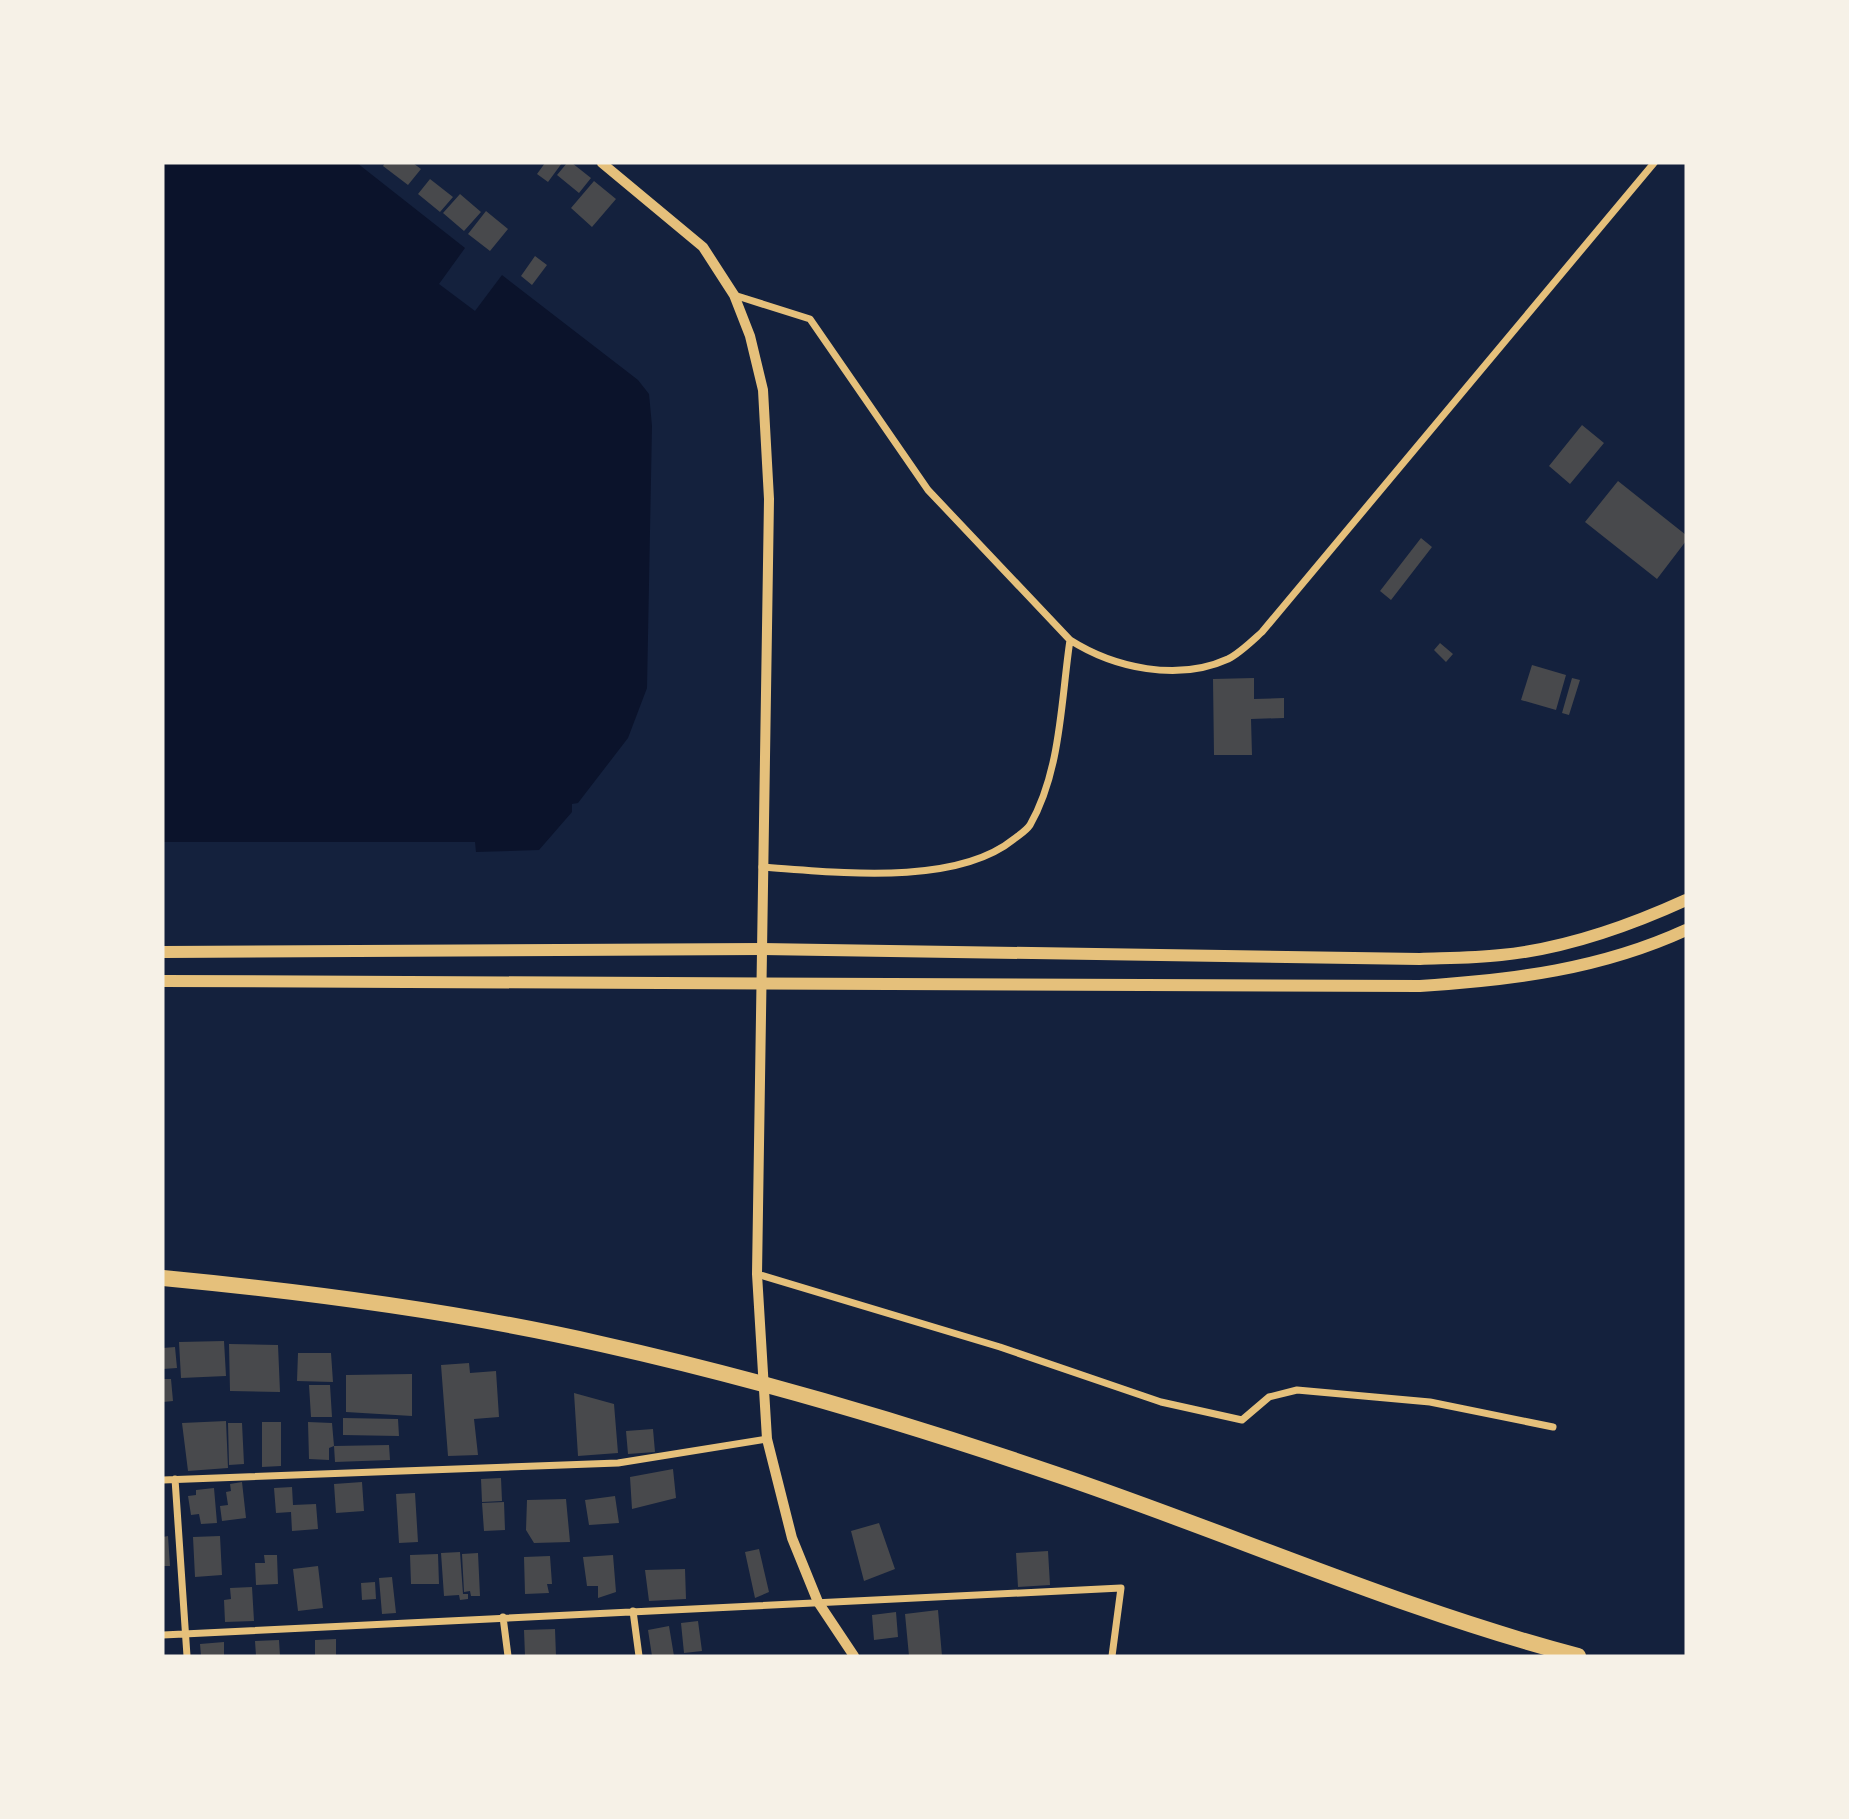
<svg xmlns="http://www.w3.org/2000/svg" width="1849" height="1819" viewBox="0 0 1849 1819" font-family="'Open Sans',sans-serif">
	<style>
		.water { fill: #0b132b }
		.building { fill: #48494c }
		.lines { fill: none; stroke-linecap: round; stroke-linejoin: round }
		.minor { stroke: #e5c07b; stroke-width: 7 }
		.tertiary { stroke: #e5c07b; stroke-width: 10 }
		.secondary { stroke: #e5c07b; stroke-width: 12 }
		.motorway { stroke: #e5c07b; stroke-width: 16 }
	</style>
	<rect width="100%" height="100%" fill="#14213d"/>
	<!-- water -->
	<path class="water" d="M163,163H357L465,248L439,284L475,311L502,275L638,380L649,394L652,426L647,688L628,738L578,803L572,804V812L539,850L476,852L475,842H163Z"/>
	<!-- building -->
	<path class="building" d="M385,163H413L421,169L408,185L383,166Z
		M545,163H562L548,182L537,174Z
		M567,163H572L591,178L579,193L557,175Z
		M430,179L453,197L440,212L418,194Z
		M594,181L616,199L592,227L571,208Z
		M460,194L481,212L464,231L443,213Z
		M486,211L508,229L490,251L468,234Z
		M535,256L547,265L532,285L521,276Z
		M1582,425L1604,443L1570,484L1549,466Z
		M1618,481L1686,535V541L1657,579L1585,522Z
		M1421,538L1432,547L1391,600L1380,591Z
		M1440,643L1453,654L1446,662L1434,650Z
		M1532,665L1566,675L1556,710L1521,700Z
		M1254,678V699L1284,698V718L1251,719L1252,755H1214L1213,679Z
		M1572,678L1580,680L1569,715L1562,713Z
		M224,1341L226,1376L181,1378L179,1342Z
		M229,1344L278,1345L280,1392L230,1391Z
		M175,1347L177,1368L163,1369V1348Z
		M298,1353H331L333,1382L297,1381Z
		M469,1363L470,1373L496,1371L499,1417L474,1419L478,1455L448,1456L441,1365Z
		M412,1374V1416L346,1412V1375Z
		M163,1379H171L173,1401L163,1402Z
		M309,1385H330L332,1417H311Z
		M574,1393L614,1404L618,1453L578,1456Z
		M343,1418L398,1419L399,1436L343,1435Z
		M226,1421L228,1468L188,1471L182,1423Z
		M262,1422H281V1466L262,1467Z
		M308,1422L332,1423L334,1446L329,1448V1460L309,1459Z
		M228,1423H242L244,1464L229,1465Z
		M653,1429L655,1452L628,1454L626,1431Z
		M389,1445L390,1460L335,1462L334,1446Z
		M673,1469L676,1498L632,1509L630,1477Z
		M501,1478L502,1501L482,1502L481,1479Z
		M242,1482L246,1518L222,1521L220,1506L228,1505L226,1492L231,1491L230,1484Z
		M362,1482L364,1511L336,1513L334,1484Z
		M292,1487L293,1505L316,1504L318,1529L292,1531L291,1512L276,1513L274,1488Z
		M214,1488L217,1523L201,1524L199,1514L191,1515L188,1496L196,1495V1490Z
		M415,1493L418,1542L399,1543L396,1494Z
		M615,1496L619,1523L589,1525L585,1500Z
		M566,1499L570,1542L534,1543L526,1530L527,1500Z
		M504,1502L505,1530L484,1531L482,1503Z
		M879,1523L895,1569L864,1581L851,1531Z
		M168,1536L170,1566H163V1537Z
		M220,1536L222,1575L195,1577L193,1537Z
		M759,1549L769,1592L755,1598L745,1552Z
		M1048,1551L1050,1585L1018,1587L1016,1553Z
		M460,1552L463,1594H468V1599L460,1600L459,1595L444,1596L441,1553Z
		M478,1553L480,1596H471L470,1591L464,1592L462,1554Z
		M438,1554L439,1584H411L410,1555Z
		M264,1555H277L278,1584L256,1585L255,1563H265Z
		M613,1555L616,1592L598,1598V1586H587L583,1557Z
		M550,1556L552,1584H547L549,1593L525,1594L524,1557Z
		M318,1566L323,1608L298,1611L293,1569Z
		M685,1569L686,1599L649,1601L645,1570Z
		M392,1577L396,1613L382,1614L379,1578Z
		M375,1582L376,1599L362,1600L361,1583Z
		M252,1587L254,1621L225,1622L224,1600L231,1599L230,1588Z
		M938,1610L942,1656H909L905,1614Z
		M896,1612L898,1637L874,1640L872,1615Z
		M698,1621L702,1651L684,1653L681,1623Z
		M669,1626L674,1656H652L648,1630Z
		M555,1629L556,1656H525L524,1630Z
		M336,1639V1656H315V1640Z
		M279,1640L280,1656H256L255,1641Z
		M224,1642V1656H201L200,1644Z"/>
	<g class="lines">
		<!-- minor -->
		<path class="minor" d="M734,295L810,319L928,490L1070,640C1114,668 1178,682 1228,659C1240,653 1252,641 1262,632L1654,163
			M762,867C835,872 955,887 1014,839C1019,835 1026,831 1030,825C1061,771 1061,700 1070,640
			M757,1274L1000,1347L1161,1402L1242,1420L1269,1397L1297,1390L1430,1402L1553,1427
			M175,1479L187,1656
			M163,1480L618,1463L767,1439
			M633,1611L639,1656
			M503,1617L508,1656
			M163,1635L1121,1588L1112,1656"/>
		<!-- tertiary -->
		<path class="tertiary" d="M602,163L703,247L734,295L750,336L763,390L769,499L757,1274L767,1439L792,1538L818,1602L854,1656"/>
		<!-- secondary -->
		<path class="secondary" d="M163,952L762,949L1420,959C1446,958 1474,958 1501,955C1564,949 1629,926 1686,900
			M163,981L1420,986C1513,980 1601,969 1686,930"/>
		<!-- motorway -->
		<path class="motorway" d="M163,1278C309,1292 457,1311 601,1344C754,1378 906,1423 1055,1474C1230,1533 1399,1609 1578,1656"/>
	</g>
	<!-- border -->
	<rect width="1849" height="1819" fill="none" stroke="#f6f1e7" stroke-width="329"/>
</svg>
